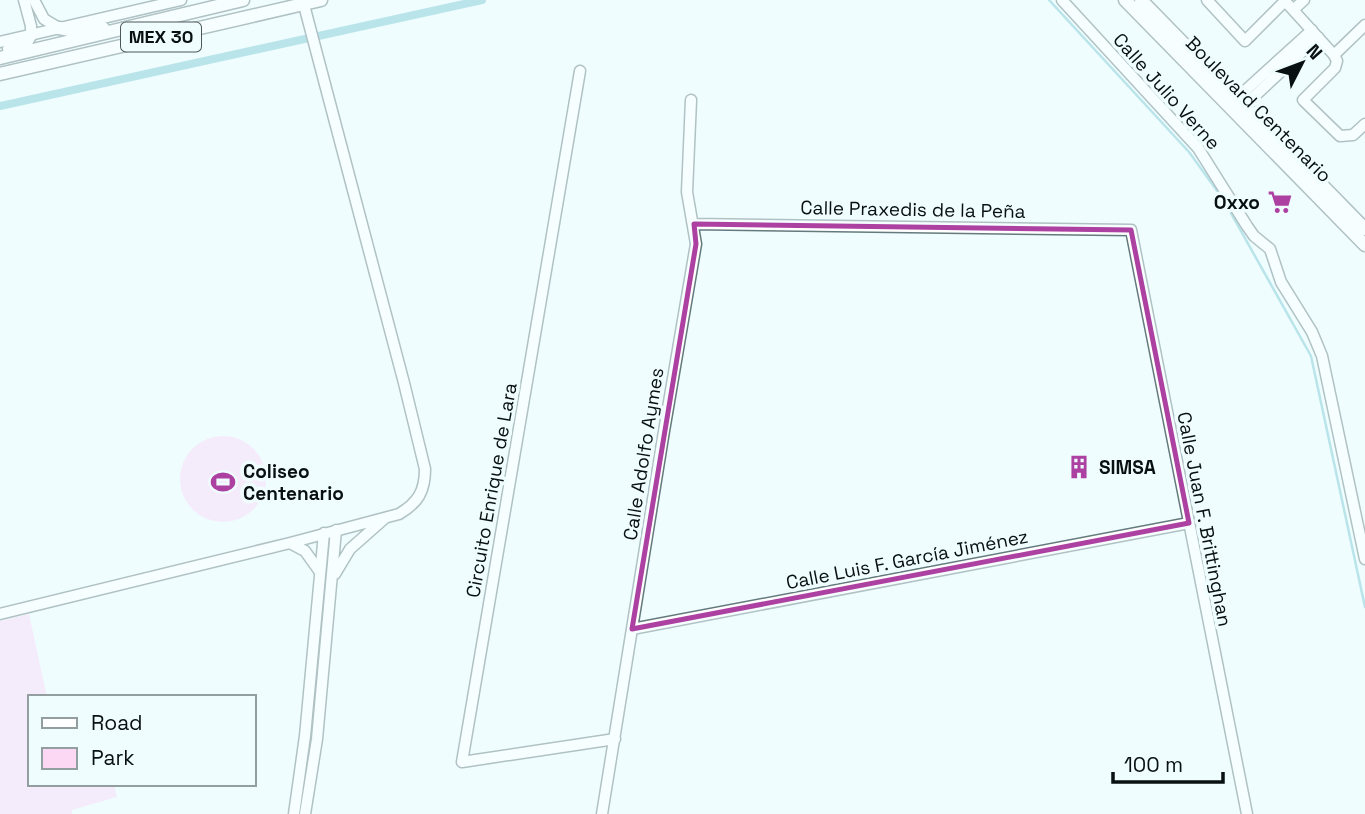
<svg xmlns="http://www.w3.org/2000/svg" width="1365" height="814" viewBox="0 0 1365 814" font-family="'Space Grotesk',sans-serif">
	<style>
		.green { fill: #fcd8f5 }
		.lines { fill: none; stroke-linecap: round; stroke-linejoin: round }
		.stream { stroke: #79c5d1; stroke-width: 2.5 }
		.canal { stroke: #79c5d1; stroke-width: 8 }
		.minor-casing { stroke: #657a7d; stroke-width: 13 }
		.major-casing { stroke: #657a7d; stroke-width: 15 }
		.minor { stroke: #fff; stroke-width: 10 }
		.major { stroke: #fff; stroke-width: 12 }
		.marked { fill: none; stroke: #ad41a2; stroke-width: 5; stroke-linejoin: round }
		.labels { text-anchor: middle; stroke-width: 7; stroke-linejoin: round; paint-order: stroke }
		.shield { fill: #effdff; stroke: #4d5758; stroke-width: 2 }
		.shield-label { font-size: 18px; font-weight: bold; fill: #081011 }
		.street-label { font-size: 19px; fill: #081011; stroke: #effdff }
		.poi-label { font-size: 19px; font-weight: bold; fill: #081011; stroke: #effdff; text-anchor: start }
	</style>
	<rect width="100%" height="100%" fill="#effdff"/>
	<!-- green -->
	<path class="green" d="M180 479a43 43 0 1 1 86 0a43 43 0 1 1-86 0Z
		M29,614L47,697H30V784H114L117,797L72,810V814H0V621Z"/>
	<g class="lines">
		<!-- stream -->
		<path class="stream" d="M1049,0L1189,152L1223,199L1311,356L1365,607"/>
		<!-- canal -->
		<path class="canal" d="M0,106L482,0"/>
		<!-- minor casing -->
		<g class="minor-casing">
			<path id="minor" d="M24,0L31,26V34
				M34,0L44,19L59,28
				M1062,0L1198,148L1247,226L1254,236L1270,249L1281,282L1312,332L1322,356L1365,559
				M1207,0L1245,41L1285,1
				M1284,0L1334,55
				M1293,10L1304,0
				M1365,25L1334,55L1337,61L1335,68L1303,100L1340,136L1353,135L1365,124
				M0,42L181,0
				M580,71L462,762L615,739
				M1237,98L1312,30
				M1245,105L1318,37
				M694,224L1131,230L1247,814
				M290,543L305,551L320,572
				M335,574L350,549L384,519
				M0,614L290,543L399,514C418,503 425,491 425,469L404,383L304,5
				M632,629L1189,523
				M294,814L305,736L324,533
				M305,814L317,739L336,530
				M602,814L664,431L696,244L687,192L691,100"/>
		</g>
		<!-- major casing -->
		<g class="major-casing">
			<path id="major" d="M1125,0L1365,245
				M1141,0L1365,229
				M59,28L70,30L103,28
				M9,49L27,41L31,34
				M0,58L243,0
				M0,74L321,0"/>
		</g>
		<!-- minor -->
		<use href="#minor" class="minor"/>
		<!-- major -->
		<use href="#major" class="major"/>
	</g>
	<!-- marked area -->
	<path d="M0 0H1365V814H0ZM694,224L1131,230L1189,523L632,629L696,244Z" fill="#effdff" fill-opacity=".55" fill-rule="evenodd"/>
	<path class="marked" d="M694,224L1131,230L1189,523L632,629L696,244Z"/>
	<!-- icons -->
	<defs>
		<g id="supermarket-bare" transform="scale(1.89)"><path d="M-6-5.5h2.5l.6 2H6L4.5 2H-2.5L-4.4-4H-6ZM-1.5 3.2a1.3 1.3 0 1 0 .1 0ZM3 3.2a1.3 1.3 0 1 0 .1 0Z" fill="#ad41a2" stroke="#effdff" stroke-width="2.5" paint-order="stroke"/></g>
		<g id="building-bare" transform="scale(1.89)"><path d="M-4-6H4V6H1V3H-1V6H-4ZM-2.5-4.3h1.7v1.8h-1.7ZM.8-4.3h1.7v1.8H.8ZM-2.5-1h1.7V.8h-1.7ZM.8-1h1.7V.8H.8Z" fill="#ad41a2" stroke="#effdff" stroke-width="2.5" paint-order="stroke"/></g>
		<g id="stadium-bare" transform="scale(1.89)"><path d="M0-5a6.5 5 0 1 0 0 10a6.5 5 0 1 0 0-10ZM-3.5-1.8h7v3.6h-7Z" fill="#ad41a2" stroke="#effdff" stroke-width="2.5" paint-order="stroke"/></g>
	</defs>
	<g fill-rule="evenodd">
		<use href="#supermarket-bare" x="1280" y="202"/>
		<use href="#building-bare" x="1079" y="467"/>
		<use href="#stadium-bare" x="223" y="482"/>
	</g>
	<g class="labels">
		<!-- shield labels -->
		<rect class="shield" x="121" y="22.5" width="80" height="29" rx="5"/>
		<g class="shield-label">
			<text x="161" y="43">MEX 30</text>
		</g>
		<!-- street labels -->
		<g class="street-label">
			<text transform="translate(1167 91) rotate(48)" y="7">Calle Julio Verne</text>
			<text transform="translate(1259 109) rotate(45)" y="7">Boulevard Centenario</text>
			<text transform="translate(913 209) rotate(1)" y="7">Calle Praxedis de la Peña</text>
			<text transform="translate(643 454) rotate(-81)" y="7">Calle Adolfo Aymes</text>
			<text transform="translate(491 490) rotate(-80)" y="7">Circuito Enrique de Lara</text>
			<text transform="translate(1205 519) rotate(79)" y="7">Calle Juan F. Brittinghan</text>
			<text transform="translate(907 559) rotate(-11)" y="7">Calle Luis F. García Jiménez</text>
		</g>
		<!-- poi labels -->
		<g class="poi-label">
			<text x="1260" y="209" text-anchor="end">Oxxo</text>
			<text x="1099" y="474">SIMSA</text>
			<text x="243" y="478">Coliseo<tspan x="243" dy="22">Centenario</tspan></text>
		</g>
	</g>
	<!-- legend -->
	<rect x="28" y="695" width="228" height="91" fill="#effdff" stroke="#939ea0" stroke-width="2"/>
	<rect x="42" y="718" width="35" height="10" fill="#ffffff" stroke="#939ea0" stroke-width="2"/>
	<text x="91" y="730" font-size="21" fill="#081011">Road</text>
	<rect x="42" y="748" width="35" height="21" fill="#fcd8f5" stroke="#939ea0" stroke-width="2"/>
	<text x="91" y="765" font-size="21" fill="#081011">Park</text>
	<!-- north arrow -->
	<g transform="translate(1302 63) rotate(48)" stroke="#effdff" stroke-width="5" paint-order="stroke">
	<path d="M0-5L12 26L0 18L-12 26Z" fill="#081011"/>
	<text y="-10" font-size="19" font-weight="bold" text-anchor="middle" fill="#081011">N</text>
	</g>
	<!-- scale -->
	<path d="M1113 772v10h110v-10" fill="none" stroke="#081011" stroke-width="3.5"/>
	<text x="1124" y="772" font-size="21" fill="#081011" stroke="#effdff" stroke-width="5" paint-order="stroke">100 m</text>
</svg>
